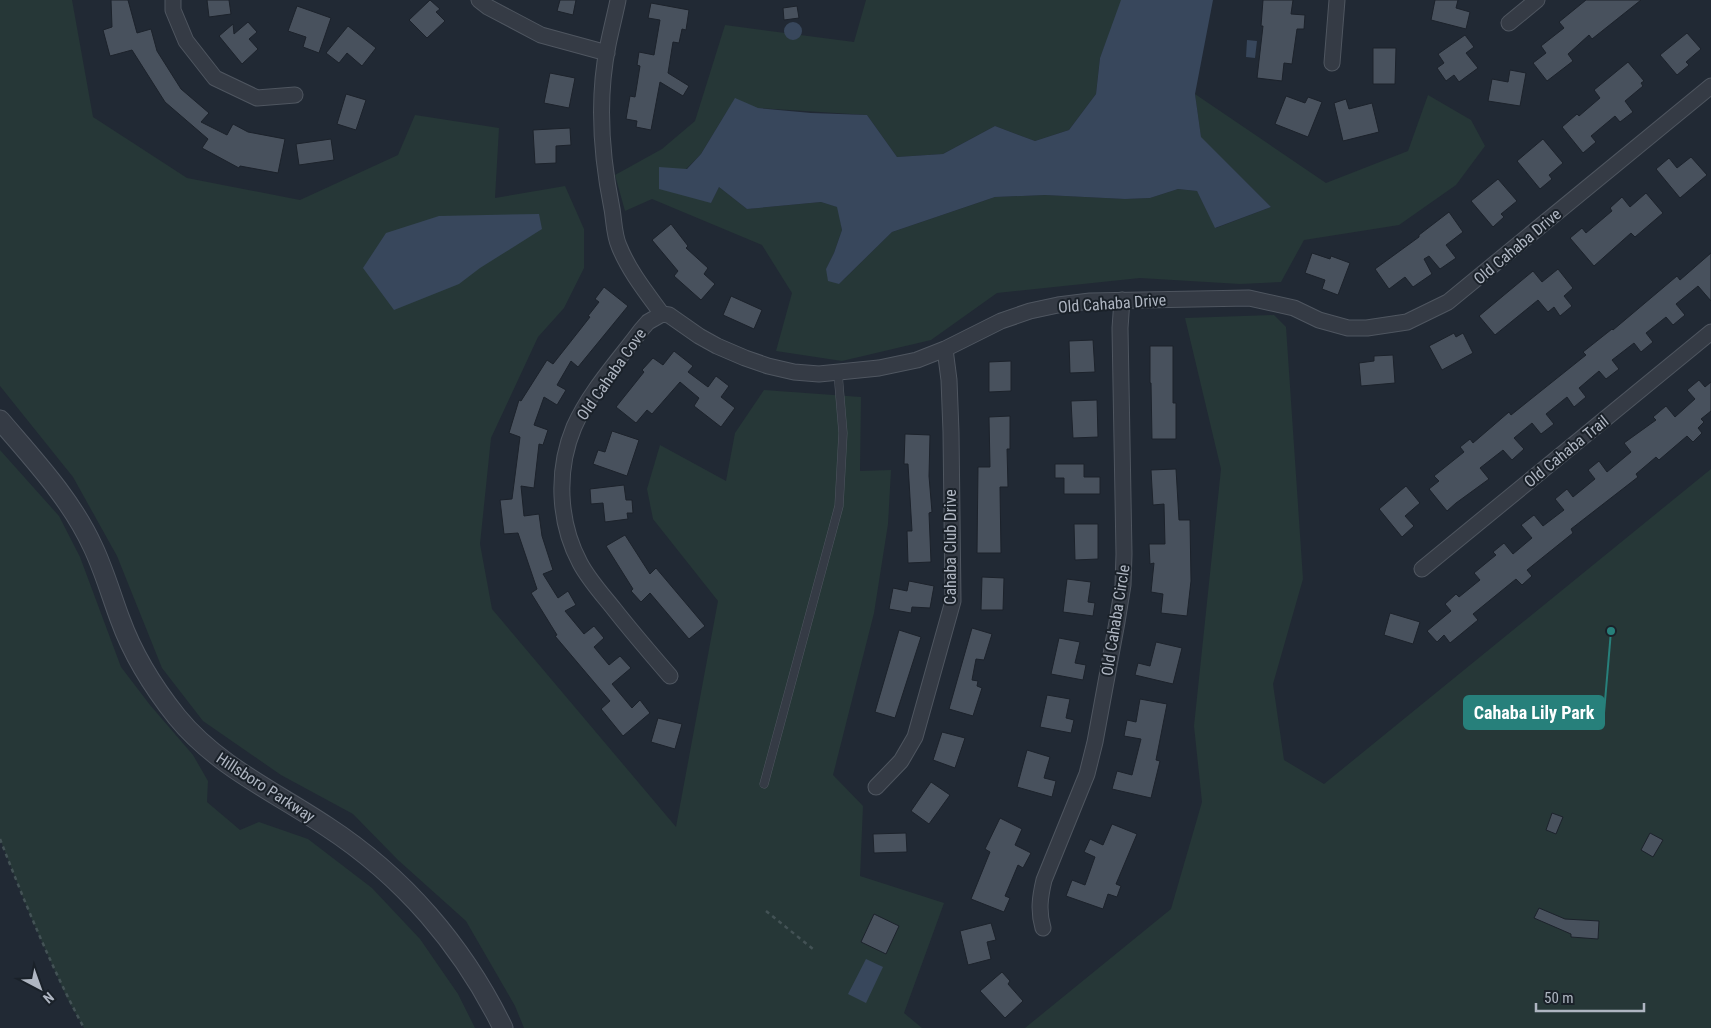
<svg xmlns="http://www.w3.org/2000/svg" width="1711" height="1028" viewBox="0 0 1711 1028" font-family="'Roboto Condensed',sans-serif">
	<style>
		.green { fill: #263737 }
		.water { fill: #38475c }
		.building { fill: #48515d; stroke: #1c222b }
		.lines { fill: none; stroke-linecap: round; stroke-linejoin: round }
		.service-casing { stroke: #4f5660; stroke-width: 9 }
		.minor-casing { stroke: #4f5660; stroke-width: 17 }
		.tertiary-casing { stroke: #4f5660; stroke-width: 21 }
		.path { stroke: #435255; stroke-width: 2.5; stroke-dasharray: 4 4; stroke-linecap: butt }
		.service { stroke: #353b45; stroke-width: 8 }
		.minor { stroke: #353b45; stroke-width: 15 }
		.tertiary { stroke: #353b45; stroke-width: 19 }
		.labels { text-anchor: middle; stroke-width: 4; stroke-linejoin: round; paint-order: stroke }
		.street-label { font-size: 16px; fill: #afb6c2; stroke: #1a2129 }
		.leader { fill: none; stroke: #27807b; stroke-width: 2 }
		.callout-dot { fill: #27807b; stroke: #1a2129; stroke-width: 2 }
		.callout { fill: #27807b; stroke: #27807b; stroke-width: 2 }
		.callout-label { font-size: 18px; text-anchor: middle; font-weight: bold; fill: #fff }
	</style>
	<rect width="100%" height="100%" fill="#212934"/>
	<!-- green -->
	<path class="green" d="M0,0H72L93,117L187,178L300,200L398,155L415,115L499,128L495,198L565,186L584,229V268L564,308L538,337L491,438L480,544L492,609L676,827L718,601L653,519L647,489L660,445L726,481L735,433L764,390L861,397L860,471L891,470L888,524L874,613L833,775L863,806L860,876L944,903L904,1013L922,1028H524L515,1006L466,921L398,860L353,814L281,775L203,721L162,668L117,556L73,477L0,386Z
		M866,0H1123L1100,58L1096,94L1069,130L1035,141L995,126L943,154L897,157L867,115L758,108L726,113L701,154L686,169L711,203L719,187L747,209L821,202L838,207L842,230L834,253L826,269L839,284L892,232L995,197L1045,195L1125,199L1150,198L1178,189L1197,191L1216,228L1271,207L1201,138L1195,94L1326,183L1408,151L1428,95L1471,120L1485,146L1456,185L1399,225L1304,240L1281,282L1240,284L1140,278L997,293L931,340L842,361L776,351L792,293L762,245L652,199L625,211L615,175L662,149L695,121L725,25L854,42Z
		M1274,315L1286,327L1303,579L1273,684L1284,760L1324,784L1711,469V1028H1025L1171,909L1202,802L1194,726L1221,469L1185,318Z
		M0,450L59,516L80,557L121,667L150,705L193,755L208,781L207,802L240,830L259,822L308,839L372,888L420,939L458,994L475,1028H84L67,998L30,915L0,839Z"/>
	<!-- water -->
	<path class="water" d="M1121,0H1213L1195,94L1201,137L1271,207L1215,228L1197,191L1178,189L1150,198L1125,199L1045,195L995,197L892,232L839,284L828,281L826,269L834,253L842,230L837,207L821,202L747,209L719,187L711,203L659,189V167L687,169L701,154L735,98L758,108L811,113L867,115L897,157L943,154L995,126L1035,141L1069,130L1096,94L1100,58Z
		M784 31a9 9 0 1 1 18 0a9 9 0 1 1-18 0Z
		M1247,40L1257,41L1255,58L1246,57Z
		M539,214L542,229L480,268L459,284L394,310L363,268L386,233L439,216Z
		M866,959L883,967L866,1003L848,994Z"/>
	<!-- building -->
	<path class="building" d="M111,0H128L137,33L151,29L157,51L181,89L209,113L201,122L227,135L233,124L248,132L285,139L278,173L240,166L239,168L202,148L208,139L165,102L132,50L110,56L103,30L112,27Z
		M207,0H229L231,14L209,17Z
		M430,0L440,9L436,12L445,21L427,38L409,20Z
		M560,0H576L573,15L557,11Z
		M1263,0H1293L1291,14L1305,15L1304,29H1297L1292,64L1284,63L1282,81L1257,78L1263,26H1261Z
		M1435,0H1458L1456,8L1470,12L1466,29L1431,20Z
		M1586,0H1641L1592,39L1589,35L1568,54L1573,61L1547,81L1533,63L1546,53L1541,46L1564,28L1559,22Z
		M651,3L689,10L686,30L682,29L679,43L673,42L668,73L689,86L683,96L660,82L651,130L636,127L637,121L626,119L630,96L635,97L640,66L637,65L639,52L654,55L660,20L648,18Z
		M297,6L331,18L319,53L303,47L306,37L288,31Z
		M797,6L799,18L784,20L783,8Z
		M248,22L257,32L249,39L258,49L242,64L219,36L233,24L234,34Z
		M348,26L376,48L362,66L347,53L339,63L326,53Z
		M1687,33L1701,49L1686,62L1689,65L1677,75L1660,55Z
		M1465,35L1474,47L1466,53L1478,68L1459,82L1454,75L1446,81L1437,68L1444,63L1438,54Z
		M1373,48H1396L1395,84H1373Z
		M1628,62L1644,81L1641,83L1643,86L1625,101L1633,112L1620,122L1615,116L1591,136L1596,142L1583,153L1562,127L1577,114L1579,116L1600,98L1594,90Z
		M1510,70L1526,73L1520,106L1488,101L1492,79L1508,82Z
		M550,73L575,78L569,108L544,103Z
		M346,94L366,100L356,130L337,124Z
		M1286,96L1305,103L1308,97L1322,102L1308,137L1275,124Z
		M1346,99L1349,109L1372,103L1379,132L1343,141L1334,103Z
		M570,128L571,145L556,146V163L535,164L533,130Z
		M331,139L334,160L299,165L296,144Z
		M1543,139L1563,163L1549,175L1552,179L1540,189L1517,161Z
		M1691,157L1707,175L1680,198L1656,169L1669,158L1677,168Z
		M1498,179L1517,201L1501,214L1504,217L1493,227L1471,201Z
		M1646,193L1663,213L1635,237L1631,233L1594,266L1570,238L1582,228L1586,233L1612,211L1610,208L1622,197L1630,207Z
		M1449,212L1463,232L1446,245L1456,258L1440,269L1429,256L1424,259L1432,274L1413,287L1405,277L1389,289L1375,269L1419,237V235Z
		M671,224L688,246L686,248L708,268L704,274L715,284L701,300L674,276L678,271L652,240Z
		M1312,253L1330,259L1331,256L1350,263L1338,295L1322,289L1325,280L1305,273Z
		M1711,253V301L1698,286L1676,304L1685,315L1673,325L1666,317L1646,333L1653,342L1641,352L1634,343L1612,360L1619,369L1606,379L1599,371L1579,388L1586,397L1574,407L1567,397L1546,414L1554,424L1541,434L1532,423L1514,438L1524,449L1512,460L1503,450L1480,468L1489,479L1456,503L1447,511L1429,489L1439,481L1434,476L1464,452L1460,447L1470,439L1473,443L1509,412L1511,415L1586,355L1583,352L1612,329L1613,330L1677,276L1680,280Z
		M1558,269L1573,288L1564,296L1572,306L1560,316L1554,307L1548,312L1538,300L1495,335L1479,316L1533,271L1542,282Z
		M604,287L628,306L578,367L571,361L557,385L566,390L557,405L544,397L534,425L548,430L543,445L539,444L534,488L521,486L524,516L539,514L542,536L553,570L543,574L558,598L568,591L576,605L565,611L584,634L594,626L604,638L594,647L609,665L620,656L631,668L612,684L632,708L640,700L650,713L623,736L601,709L610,701L555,636L557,635L531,593L537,589L518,533L504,534L500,500L512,499L520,437L509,433L519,400L521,401L547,360L553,364L590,317L588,316L599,302L595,299Z
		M731,296L762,310L754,329L723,315Z
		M1454,333L1456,337L1463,333L1473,353L1442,370L1429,346Z
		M1093,340L1095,372L1070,373L1069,341Z
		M1150,346H1173V403H1176V439H1152L1151,383H1150Z
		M674,351L693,366L688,372L708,387L716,376L729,386L721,397L735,408L721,427L694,406L699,398L680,382L652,414L647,410L636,423L616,407L644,372L642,370L653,358L663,365Z
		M1393,355L1395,383L1361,386L1359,363L1374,361V356Z
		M1011,361V391L989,392V362Z
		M1699,380L1705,387L1711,382V411L1701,419L1704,422L1698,428L1702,433L1693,442L1687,436L1659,460L1656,457L1636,474L1638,477L1571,529L1573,533L1527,570L1532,576L1522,585L1516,579L1473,614L1478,620L1450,643L1444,635L1437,642L1427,631L1451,611L1445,604L1456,594L1459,597L1480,580L1474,573L1496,555L1493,552L1504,543L1513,554L1532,538L1521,525L1534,515L1543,526L1564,510L1555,499L1567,489L1573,497L1595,479L1588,470L1599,461L1607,472L1631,452L1624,443L1656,420L1653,417L1666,406L1675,417L1695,399L1687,390Z
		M1097,400L1098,437L1073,438L1071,401Z
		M1010,416V449H1007L1008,487H1000L1001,553H977L978,467H990L989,417Z
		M612,431L639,440L627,476L593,464L598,450L605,452Z
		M905,434L930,435L929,476L932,512L929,513L931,562L908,563L907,531H912L908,464H904Z
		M1055,464H1084V477H1100V494H1064V478H1055Z
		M1176,469L1179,520H1190L1191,581L1187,616L1161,613L1163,594L1151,592L1154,563L1150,564L1149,544H1165L1164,504L1153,505L1151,470Z
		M624,485L626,500H632L633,513H627L628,519L605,522L603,503L591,504L590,489Z
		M1406,486L1420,503L1405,516L1414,526L1402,537L1379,509Z
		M1074,524H1098V559L1075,560Z
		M625,535L650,574L656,568L705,626L689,639L650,593L641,602L631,591L633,589L606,546Z
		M982,577L1004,578L1003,610H981Z
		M1067,579L1091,582L1088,602L1095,603L1093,616L1063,612Z
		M909,581L934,586L930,608L912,607L911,613L889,609L893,588L907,591Z
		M1390,613L1420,622L1413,644L1384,635Z
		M972,628L992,634L984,660L976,659L972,680L978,681L977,686L982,688L973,716L949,709Z
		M899,630L921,637L895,718L875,712Z
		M1059,638L1080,642L1075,663L1086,665L1083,680L1051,674Z
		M1156,642L1182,648L1173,684L1135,675L1138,663L1150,666Z
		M1047,695L1070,699L1066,718L1074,720L1071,733L1040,727Z
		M1140,699L1167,704L1156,760L1160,761L1151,798L1112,789L1117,771L1132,775L1141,739L1124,736L1127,720L1136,722Z
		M658,718L682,724L675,749L651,742Z
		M942,732L965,738L955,768L933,760Z
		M1027,750L1050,757L1044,778L1056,781L1052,797L1017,787Z
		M931,782L950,795L929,824L911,811Z
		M1552,813L1563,817L1556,834L1546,830Z
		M1000,818L1022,829L1015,845L1031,853L1023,868L1018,865L1005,896L1010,898L1004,912L971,899L990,852L985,849Z
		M1112,824L1137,834L1116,884L1121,886L1117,897L1108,894L1103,909L1066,896L1072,880L1085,885L1095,857L1084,852L1090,839L1103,845Z
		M906,833L907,852L874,853L873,834Z
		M1650,833L1663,840L1653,857L1641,850Z
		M1539,908L1565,919L1599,921L1598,939L1571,937V934L1534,918Z
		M874,914L899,926L886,954L861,942Z
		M991,923L996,940L987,942L991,959L968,965L960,931Z
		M1002,972L1010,981L1008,984L1023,1001L1005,1018L980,991Z"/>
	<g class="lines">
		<!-- service casing -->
		<g class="service-casing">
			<path id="service" d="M764,784L839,506L843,433L838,373"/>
		</g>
		<!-- minor casing -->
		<g class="minor-casing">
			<path id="minor" d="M173,0V10L186,41L215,78L257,98L295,95
				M479,0L488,7L541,35L607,53
				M618,0C615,15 611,30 608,45C597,99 601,155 612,209C614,220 614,235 619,246C629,271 646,292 662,314L669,315L699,336L717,346L745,358L768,366L794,372L819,374L879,368L917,360L945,349L1001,321L1030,311L1058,305L1090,301L1249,298L1294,308L1319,320L1348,328H1367L1407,322L1448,302L1711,86
				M1509,23L1537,0
				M1332,63L1337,0
				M662,314L648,322L641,330C618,361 590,391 574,427C556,470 558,522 580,563C589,580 602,594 614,609C632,632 651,654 670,676
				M1422,569L1711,332
				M876,787L901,761L915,737L953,601L951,432L949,380L945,349
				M1043,928C1038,911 1040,897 1044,880L1087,774L1095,742L1117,622L1123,585L1124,554L1120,328L1122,300"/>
		</g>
		<!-- tertiary casing -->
		<g class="tertiary-casing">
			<path id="tertiary" d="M0,420C34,460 71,499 93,547C104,570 111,595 120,619C133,655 153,687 177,717C217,766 275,792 326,826C403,876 463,946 503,1028"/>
		</g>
		<!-- path -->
		<path class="path" d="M0,839C25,903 51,967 84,1028
			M766,911L813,949"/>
		<!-- service -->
		<use href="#service" class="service"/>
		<!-- minor -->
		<use href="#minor" class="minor"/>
		<!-- tertiary -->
		<use href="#tertiary" class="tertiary"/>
	</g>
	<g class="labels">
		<!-- street labels -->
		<g class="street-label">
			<text transform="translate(1517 246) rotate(-40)" y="6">Old Cahaba Drive</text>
			<text transform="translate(1112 303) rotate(-4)" y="6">Old Cahaba Drive</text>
			<text transform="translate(611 374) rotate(-55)" y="6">Old Cahaba Cove</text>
			<text transform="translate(1566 451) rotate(-39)" y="6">Old Cahaba Trail</text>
			<text transform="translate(950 547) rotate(-90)" y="6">Cahaba Club Drive</text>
			<text transform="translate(1115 620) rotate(-81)" y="6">Old Cahaba Circle</text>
			<text transform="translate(266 787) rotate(33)" y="6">Hillsboro Parkway</text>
		</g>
	</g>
	<!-- callouts -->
	<path class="leader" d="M1611 631L1604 713"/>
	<circle class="callout-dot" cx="1611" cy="631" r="5"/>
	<rect class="callout" x="1464" y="696" width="140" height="33" rx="5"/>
	<g class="callout-label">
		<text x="1534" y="719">Cahaba Lily Park</text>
	</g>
	<!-- north arrow -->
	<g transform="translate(40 988) rotate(139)" stroke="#1a2129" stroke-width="4" paint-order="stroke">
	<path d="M0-4L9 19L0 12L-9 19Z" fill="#afb6c2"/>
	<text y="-8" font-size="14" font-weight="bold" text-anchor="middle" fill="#afb6c2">N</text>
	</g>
	<!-- scale -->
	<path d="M1536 1003v8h108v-8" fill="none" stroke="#afb6c2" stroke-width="2.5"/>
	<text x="1544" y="1003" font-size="15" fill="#afb6c2" stroke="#1a2129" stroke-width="4" paint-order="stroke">50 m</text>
</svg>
